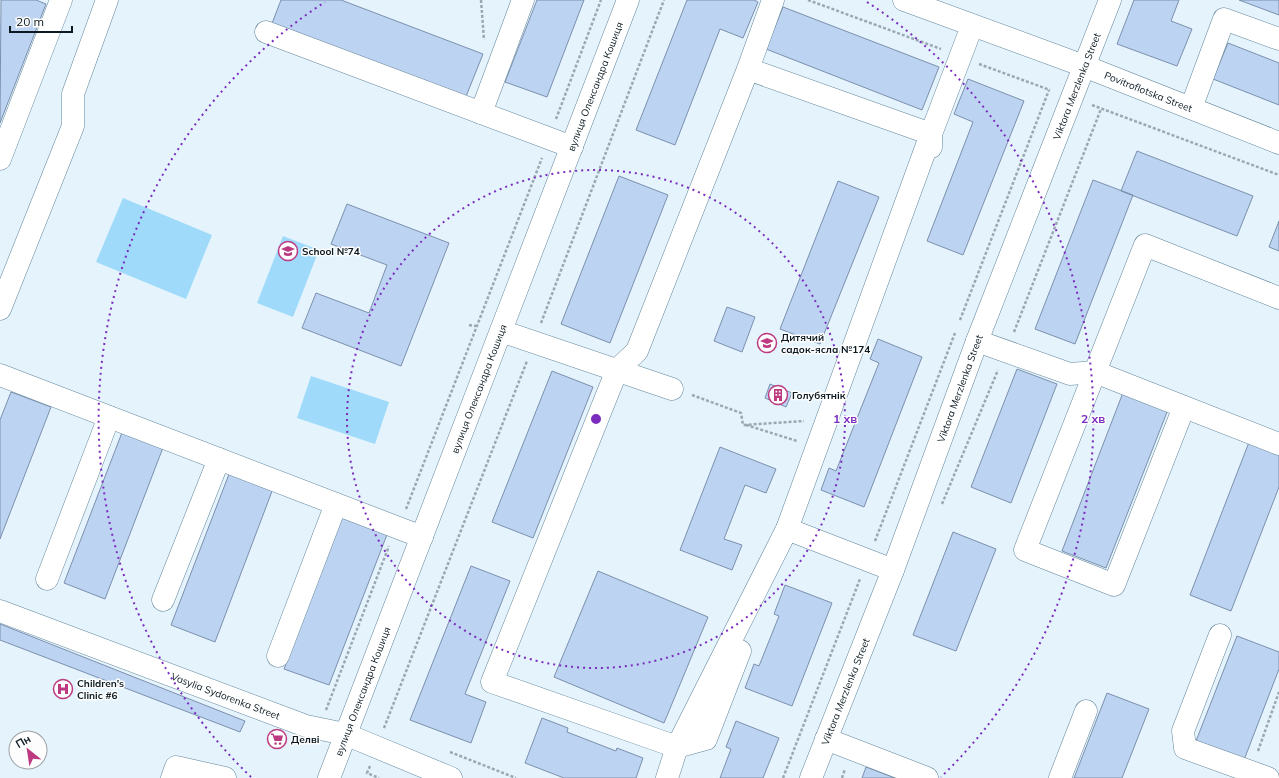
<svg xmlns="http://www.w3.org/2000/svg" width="1279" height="778" viewBox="0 0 1279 778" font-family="Mulish,sans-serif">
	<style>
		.park { fill: #9fdafb }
		.building { fill: #bdd3f2; stroke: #7b90ad }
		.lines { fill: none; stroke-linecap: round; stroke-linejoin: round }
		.minor-casing { stroke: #63869a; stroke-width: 23 }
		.path { stroke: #9aa9b1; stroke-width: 2.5; stroke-dasharray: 3 2; stroke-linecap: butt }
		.minor { stroke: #fff; stroke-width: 22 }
		.ring { fill: none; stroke: #7b2cbf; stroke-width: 2; stroke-dasharray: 2 4 }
		.labels { text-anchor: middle; stroke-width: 3; stroke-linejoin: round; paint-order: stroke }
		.street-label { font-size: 10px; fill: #0b1921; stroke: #fdfdfd }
		.poi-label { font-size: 10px; font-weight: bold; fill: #0b1921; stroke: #fdfdfd; text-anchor: start }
		.centre { fill: #7b2cbf; stroke: #fdfdfd; stroke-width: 2 }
		.ring-label { font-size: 12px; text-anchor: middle; font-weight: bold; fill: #7b2cbf; stroke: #fdfdfd; stroke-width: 3; stroke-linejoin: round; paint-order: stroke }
	</style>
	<rect width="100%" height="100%" fill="#e4f3fc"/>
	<!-- park -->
	<path class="park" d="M123,198L212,235L186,299L96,262Z
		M283,236L319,250L293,317L257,303Z
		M311,376L389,402L375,444L297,418Z"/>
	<!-- building -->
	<path class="building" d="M1,0H36L46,4L0,123Z
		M281,0H341L483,54L465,99L271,26Z
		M537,0H584L547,97L505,82Z
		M687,0H754L758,2L743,38L720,29L675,145L636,130Z
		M1134,0H1179L1171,21L1192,29L1177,66L1117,44Z
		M1239,0H1279V15Z
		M783,7L939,67L922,110L766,49Z
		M1228,43L1279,63V105L1213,79Z
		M968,79L1024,101L963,255L927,241L973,122L954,114Z
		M1137,151L1253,196L1237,236L1121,191Z
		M619,176L668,195L610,343L561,324Z
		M1093,180L1133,195L1075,344L1035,329Z
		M838,181L879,197L820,344L780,329Z
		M347,204L449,243L401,366L302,328L316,293L369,313L387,265L331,244Z
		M1279,221V251L1269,247Z
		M727,307L755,317L742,352L714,341Z
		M878,339L922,357L864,507L821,490L829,468L836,471L879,363L870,359Z
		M1017,369L1057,384L1011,503L971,487Z
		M552,371L593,387L533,538L492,522Z
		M770,384L792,393L786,407L765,398Z
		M1124,390L1169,407L1106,568L1062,551Z
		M11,392L51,407L0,539V420Z
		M123,430L164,445L105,599L64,583Z
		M1251,437L1279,448V487L1231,611L1190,595Z
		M720,447L776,469L766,493L745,485L724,539L742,545L732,570L680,550Z
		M231,469L274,486L215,642L171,625Z
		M343,515L388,532L329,685L284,669Z
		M953,532L996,549L956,651L913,635Z
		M471,566L510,581L465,694L486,702L471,743L410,720Z
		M598,571L708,617L664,723L554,677Z
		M785,585L832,603L792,706L745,688L754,664L759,666L779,616L774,614Z
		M0,624L245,721L240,732L0,640Z
		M1237,636L1279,652V669L1244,760L1196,741Z
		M1107,693L1149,709L1122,778H1074Z
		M542,718L568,728L567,732L616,751L617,748L643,758L636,778H564L525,763Z
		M736,721L779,738L763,778H720L731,749L726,747Z
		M866,767L895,778H862Z"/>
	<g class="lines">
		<!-- minor casing -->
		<g class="minor-casing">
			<g id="minor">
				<path id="s1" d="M904,0L1084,66L1279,143"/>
				<path d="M266,32L572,147"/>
				<path d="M748,69L931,134L787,529L677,747L492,682L617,370L637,351L748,69L773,0"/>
				<path d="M1191,108L1224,19L1279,39"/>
				<path d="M481,113L523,0"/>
				<path d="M931,147V134L972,26"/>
				<path d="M0,159L61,0"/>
				<path d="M0,309L73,126V94L107,0"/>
				<path d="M501,331L672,389"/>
				<path d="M977,341L1070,374L1095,372L1279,444"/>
				<path d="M0,375L422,537"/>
				<path d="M1184,407L1114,585L1025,550L1145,245L1279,298"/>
				<path d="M787,529L893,570"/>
				<path d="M47,579L109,417"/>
				<path d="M163,600L219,459"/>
				<path id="s2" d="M0,611L306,726L345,734L451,778"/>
				<path d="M1220,635L1183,731L1185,748L1268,778"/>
				<path d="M278,656L336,504"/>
				<path d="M826,739L927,778"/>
				<path d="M172,778L176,767L225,778"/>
				<path id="s3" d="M329,778L628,0"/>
				<path d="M667,778L677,747L706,739L740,651"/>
				<path id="s4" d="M811,778L893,570L977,341L1110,0"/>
				<path d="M1060,778L1086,711"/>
			</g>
		</g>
		<!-- path -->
		<path class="path" d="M481,0L484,40
			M808,0L941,49
			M979,64L1050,90
			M1092,105L1279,175
			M556,119L601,0
			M960,320L1049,90
			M541,323L664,0
			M469,325L476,326
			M1014,332L1101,109
			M692,395L741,413L743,425L804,421
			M746,425L797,441
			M942,504L998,370
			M406,509L542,158
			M875,541L955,333
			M326,710L389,546
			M384,728L527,361
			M1258,751L1279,692
			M450,752L516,778
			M370,766L367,773L379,778
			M783,778L860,579
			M842,778L845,769"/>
		<!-- minor -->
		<use href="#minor" class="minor"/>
	</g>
	<!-- distance rings -->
	<g class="ring">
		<circle cx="596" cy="419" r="249"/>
		<path d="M251 777A497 497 0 0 1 325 2M867 2A497 497 0 0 1 941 777"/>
	</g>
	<!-- icons -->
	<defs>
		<g id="school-ring" transform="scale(1)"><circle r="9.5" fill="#fdfdfd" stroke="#bd3a81" stroke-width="1.5"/><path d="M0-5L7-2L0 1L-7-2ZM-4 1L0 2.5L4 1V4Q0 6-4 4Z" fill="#bd3a81"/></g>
		<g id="building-ring" transform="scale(1)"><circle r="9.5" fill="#fdfdfd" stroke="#bd3a81" stroke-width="1.5"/><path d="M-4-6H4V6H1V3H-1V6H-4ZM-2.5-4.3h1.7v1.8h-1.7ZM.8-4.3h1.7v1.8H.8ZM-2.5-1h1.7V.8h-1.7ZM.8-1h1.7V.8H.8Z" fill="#bd3a81"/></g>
		<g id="hospital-ring" transform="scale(1)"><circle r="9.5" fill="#fdfdfd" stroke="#bd3a81" stroke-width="1.5"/><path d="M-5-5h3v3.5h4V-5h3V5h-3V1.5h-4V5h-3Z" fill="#bd3a81"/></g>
		<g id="supermarket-ring" transform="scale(1)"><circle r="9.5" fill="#fdfdfd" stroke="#bd3a81" stroke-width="1.5"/><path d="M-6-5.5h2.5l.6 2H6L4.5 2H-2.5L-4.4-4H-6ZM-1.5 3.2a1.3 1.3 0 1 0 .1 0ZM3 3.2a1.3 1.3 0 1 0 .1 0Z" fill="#bd3a81"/></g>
	</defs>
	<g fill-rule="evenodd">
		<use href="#school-ring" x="288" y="251"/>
		<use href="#school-ring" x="767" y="343"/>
		<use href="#building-ring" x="778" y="395"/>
		<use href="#hospital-ring" x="63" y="689"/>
		<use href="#supermarket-ring" x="277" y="739"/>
	</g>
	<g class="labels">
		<!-- street labels -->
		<g class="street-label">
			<text dy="4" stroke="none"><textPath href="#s4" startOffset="741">Viktora Merzlenka Street</textPath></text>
			<text dy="4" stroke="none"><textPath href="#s3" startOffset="741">вулиця Олександра Кошиця</textPath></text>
			<text dy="4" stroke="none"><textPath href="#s1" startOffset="261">Povitroflotska Street</textPath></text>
			<text dy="4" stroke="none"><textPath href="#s3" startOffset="417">вулиця Олександра Кошиця</textPath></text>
			<text dy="4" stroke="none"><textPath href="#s4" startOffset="417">Viktora Merzlenka Street</textPath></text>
			<text dy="4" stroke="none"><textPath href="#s3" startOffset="93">вулиця Олександра Кошиця</textPath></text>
			<text dy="4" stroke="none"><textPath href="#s4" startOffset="93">Viktora Merzlenka Street</textPath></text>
			<text dy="4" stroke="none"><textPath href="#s2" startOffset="241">Vasylia Sydorenka Street</textPath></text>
		</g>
		<!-- poi labels -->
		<g class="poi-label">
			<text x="302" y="255">School №74</text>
			<text x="781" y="341">Дитячий<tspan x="781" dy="12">садок-ясла №174</tspan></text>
			<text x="792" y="399">Голубятнік</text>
			<text x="77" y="687">Children's<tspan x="77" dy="12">Clinic #6</tspan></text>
			<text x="291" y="743">Делві</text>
		</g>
	</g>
	<circle cx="596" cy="419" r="6" class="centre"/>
	<g class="ring-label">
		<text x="845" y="423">1 хв</text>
		<text x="1093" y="423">2 хв</text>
	</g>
	<!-- north arrow -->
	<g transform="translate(28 750) rotate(330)"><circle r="19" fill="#fdfdfd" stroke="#9ca2a5"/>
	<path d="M0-3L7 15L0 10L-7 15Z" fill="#bd3a81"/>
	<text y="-6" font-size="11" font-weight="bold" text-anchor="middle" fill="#0b1921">Пн</text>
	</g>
	<!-- scale -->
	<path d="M10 26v6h62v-6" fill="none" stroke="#0b1921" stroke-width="2"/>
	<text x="16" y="26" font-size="12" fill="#0b1921" stroke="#fdfdfd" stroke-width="3" paint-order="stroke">20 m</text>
</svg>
